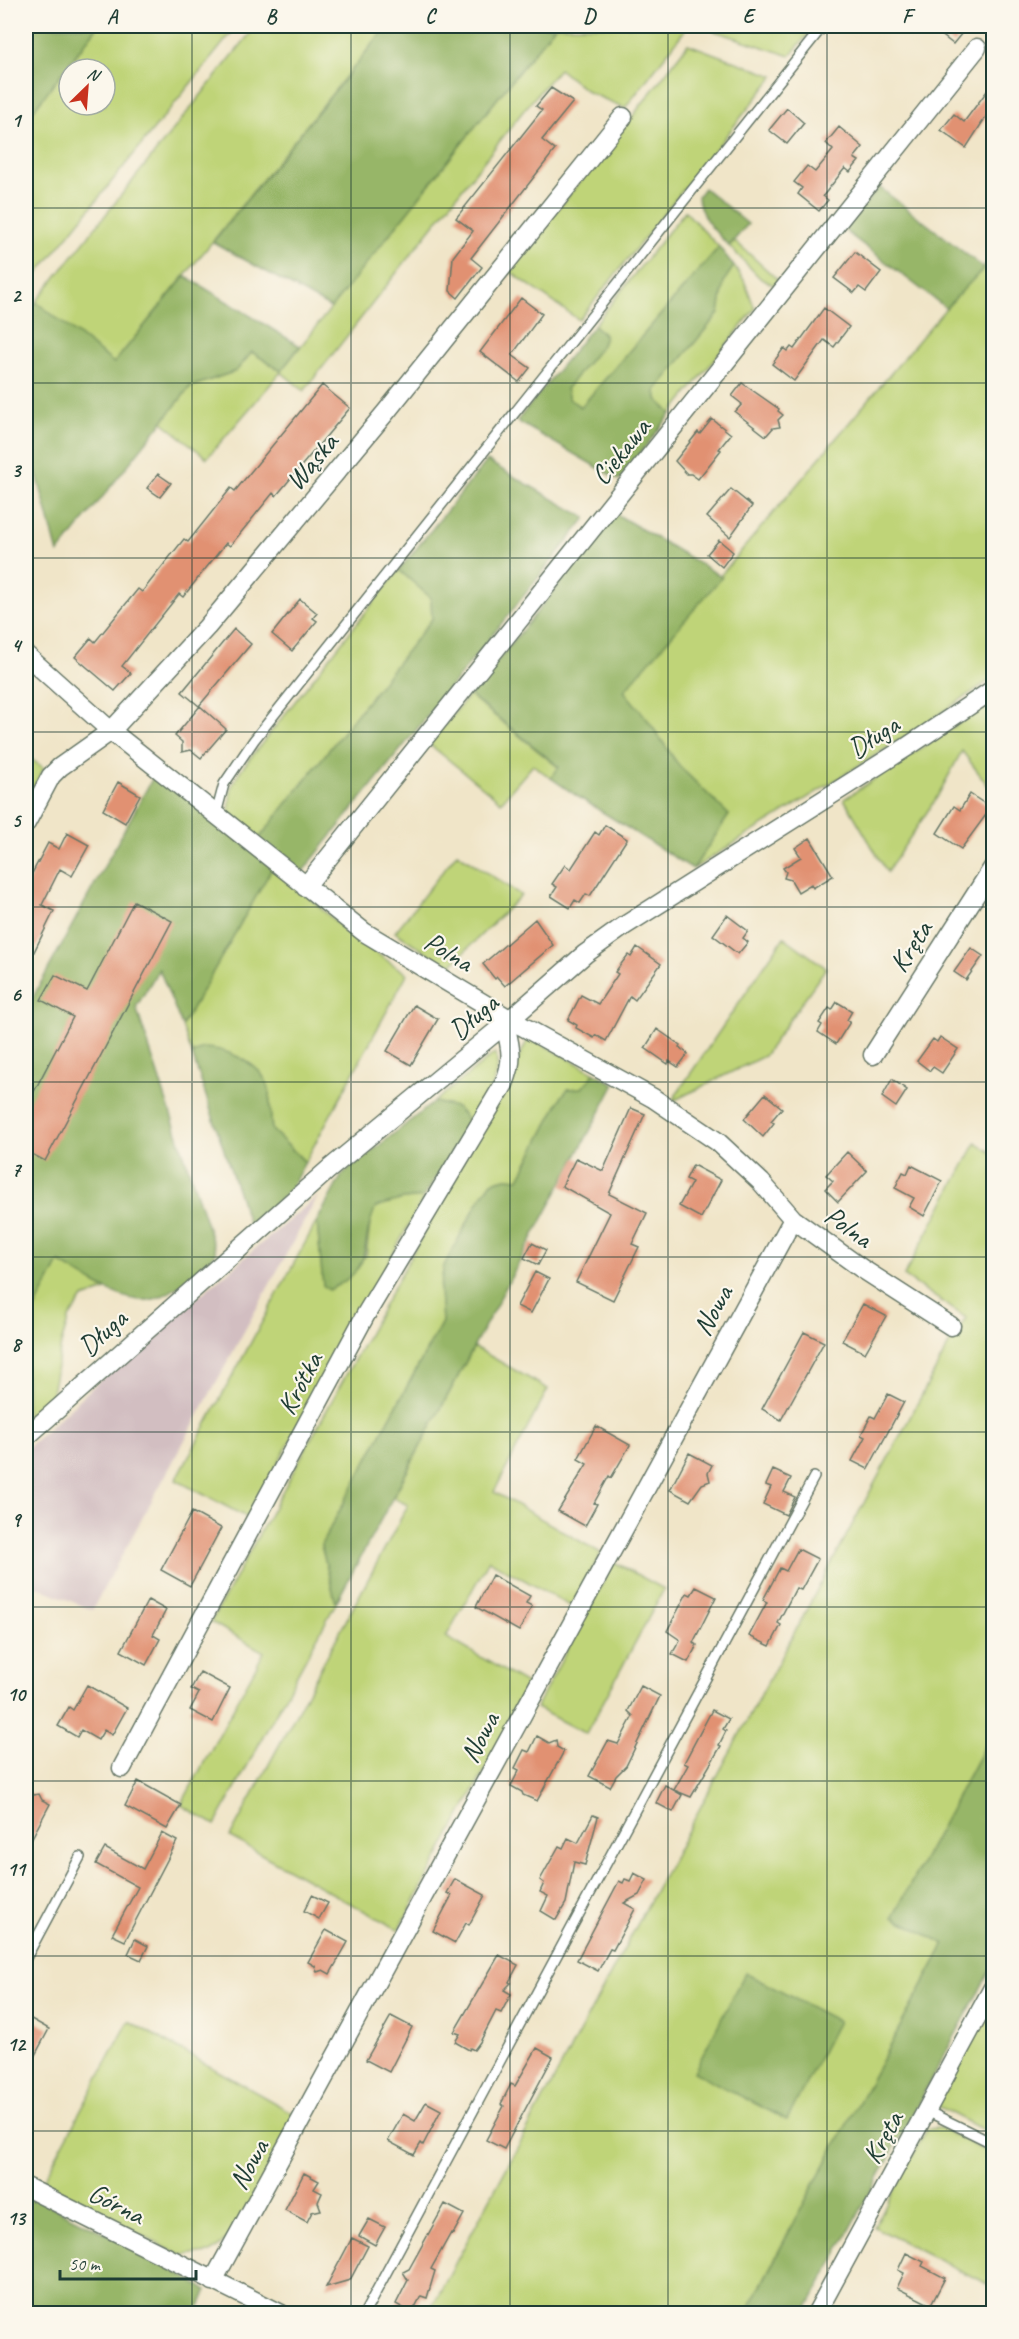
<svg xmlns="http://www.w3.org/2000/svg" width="1019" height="2339" viewBox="0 0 1019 2339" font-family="Caveat,sans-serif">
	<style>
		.industrial { fill: #d2bec1 }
		.green { fill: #bfd478; stroke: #6f8856; stroke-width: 1.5; fill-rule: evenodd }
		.forest { fill: #97b668; stroke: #5b7a4e; stroke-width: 1.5 }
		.building { fill: #e19172 }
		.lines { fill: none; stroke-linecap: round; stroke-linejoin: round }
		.lane-casing { stroke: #687868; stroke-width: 12 }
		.street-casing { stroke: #687868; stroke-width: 21 }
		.lane { stroke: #fff; stroke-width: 9 }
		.street { stroke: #fff; stroke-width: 18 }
		.grid { fill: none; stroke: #1f3d34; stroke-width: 1.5; stroke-opacity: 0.55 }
		.labels { text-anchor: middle; stroke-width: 4.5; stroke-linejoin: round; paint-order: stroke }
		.street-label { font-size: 28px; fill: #1f3d34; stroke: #fbf7ec }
		.neatline { fill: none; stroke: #1f3d34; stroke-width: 2 }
		.grid-label { font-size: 20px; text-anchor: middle; font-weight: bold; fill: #1f3d34 }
	</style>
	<rect width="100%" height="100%" fill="#fbf7ec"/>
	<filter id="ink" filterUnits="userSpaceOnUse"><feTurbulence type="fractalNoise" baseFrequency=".0167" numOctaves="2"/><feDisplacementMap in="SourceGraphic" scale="12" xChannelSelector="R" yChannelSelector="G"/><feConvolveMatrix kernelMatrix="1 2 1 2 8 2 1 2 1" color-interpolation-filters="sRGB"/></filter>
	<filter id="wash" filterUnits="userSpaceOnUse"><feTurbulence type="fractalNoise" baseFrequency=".008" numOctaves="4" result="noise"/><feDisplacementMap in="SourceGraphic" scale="24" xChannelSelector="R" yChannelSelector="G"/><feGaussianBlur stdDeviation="1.35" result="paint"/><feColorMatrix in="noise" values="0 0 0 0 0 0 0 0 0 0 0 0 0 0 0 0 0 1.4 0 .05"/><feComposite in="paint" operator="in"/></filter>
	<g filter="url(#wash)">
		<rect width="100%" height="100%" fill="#f0e5c8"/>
		<!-- industrial -->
		<path class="industrial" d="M318,1196L92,1610L26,1582V1449L111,1370Z"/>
		<!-- green -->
		<path class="green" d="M98,26H237L26,288V120ZM69,69H105V105H69Z
			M256,26H387L114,363L36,302Z
			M555,26H688L625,108L588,92L559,69L524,110L304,391L281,372L207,458L162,422L190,387L236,371L252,352L281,371Z
			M700,26H815L790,56Z
			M688,44L774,76L579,320L508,270L625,126Z
			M685,211L719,247L581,407L569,399L566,389L602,345L605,336L594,325Z
			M735,241L778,280L774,285L761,279L729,246Z
			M993,256V678L908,735L693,869L729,815L679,766L647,719L623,691L946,308Z
			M734,266L744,280L755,309L671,414L657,399L656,390L719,313L724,280Z
			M399,570L431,598L432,619L258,840L229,815L231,788L240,771Z
			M469,695L559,768L551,778L533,765L501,802L429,744Z
			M993,701V792L962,751L937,797L887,872L844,799Z
			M26,756L44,768L26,805Z
			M457,853L521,895L449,967L395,932Z
			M274,865L350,935L407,974L305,1162L272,1130L267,1083L203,1048L192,1054L182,1026Z
			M784,937L826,968L764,1056L671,1102Z
			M529,1037L595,1073L582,1088L569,1089L562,1096L519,1179L506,1178L492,1182L480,1199L444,1266L440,1288L442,1322L321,1545L336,1603L215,1825L181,1805L264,1652L211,1622L517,1062Z
			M495,1053C505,1078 482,1102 470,1122C459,1108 451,1105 434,1102Z
			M976,1143L994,1154L993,1730L893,1917L945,1944L810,2192L746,2313L428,2314L951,1341L966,1318L904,1276Z
			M424,1197L248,1518L176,1480L317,1221L323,1285L366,1256L371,1216L376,1206L403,1199Z
			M59,1262L106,1290L83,1298L69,1318L61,1344L51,1399L26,1421V1326Z
			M474,1347L548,1389L494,1492L601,1553L572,1607L489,1560L446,1637L530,1686L399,1930L230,1837L408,1505L393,1498Z
			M614,1562L664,1589L586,1734L536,1708Z
			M993,1996V2135L937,2106Z
			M129,2021L298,2116L235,2233L211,2253L180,2255L41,2185Z
			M941,2128L993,2155V2287L874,2227L927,2129Z"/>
		<!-- forest -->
		<path class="forest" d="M26,26H98L26,120Z
			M387,26H555L331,308L213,242Z
			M879,187L984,268L946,308L844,230Z
			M704,188L748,224L729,246C715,231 699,217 698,196Z
			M719,247L734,266L724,281L719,313L656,390L657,399L671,414L619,480L517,421L594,325L605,336L602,345L566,389L569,399L581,407Z
			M185,276L300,346L281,371L252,352L236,371L190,387L58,553L26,434V316L36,302L114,363Z
			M487,461L586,518L300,875L258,840L432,619L431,598L399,570Z
			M616,514L722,577L624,691L647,719L679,766L729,815L693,869L577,796L551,778L559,767L470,695Z
			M156,772L274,865L182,1026L159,969L136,1007L216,1253C198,1270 181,1289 157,1298C129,1309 82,1276 59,1262L26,1326V1007L27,1008Z
			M203,1048C224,1048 257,1061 267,1083C271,1093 270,1117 272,1130L305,1162L289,1192L249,1225L192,1054Z
			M595,1073L615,1084L336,1603L321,1545L442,1322L440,1288L444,1266L480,1199L492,1182L506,1178L519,1179L562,1096L568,1089L582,1088Z
			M434,1102L456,1107L470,1122L424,1197L403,1199L376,1207C357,1245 379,1266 329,1290L323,1285L317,1221L342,1175Z
			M993,1730V1965L805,2313L746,2314L810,2192L945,1944L893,1917Z
			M745,1973L838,2021L787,2120L694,2072Z
			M26,2193L153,2258L207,2290L197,2313H26Z"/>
		<g id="blocks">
			<!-- building -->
			<path class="building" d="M930,26H952L962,33L953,44Z
				M993,83V119L987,115L966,148L941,130L954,114L964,122Z
				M551,88L573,102L542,140L555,150L471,258L482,267L458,298L450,291L453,257L473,231L456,218L542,110L536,106Z
				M787,108L804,123L787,144L769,130Z
				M839,127L863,147L854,158L859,161L850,172L845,168L823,196L828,200L819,211L798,194L802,188L794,182L807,166L815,172L833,150L826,143Z
				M855,252L881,272L866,292L859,287L854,293L834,278Z
				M521,298L542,314L512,355L530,368L519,382L480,352Z
				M824,308L849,327L834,347L824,340L794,381L772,364L784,348L788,351L791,347L794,349Z
				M742,383L779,409L778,411L783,415L778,420L780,427L773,428L766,436L735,412L742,404L732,396Z
				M322,385L350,408L276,496L273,493L230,546L226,543L183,597L179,594L122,666L131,673L115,691L75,657L91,638L95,642L138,589L142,592L184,539L188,542L231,488L235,491Z
				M712,419L731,434L719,449L721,450L698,479L691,474H687L675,461L698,432L700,434Z
				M158,474L171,483L160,497L147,488Z
				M731,489L752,506L730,537L707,517Z
				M719,540L733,552L722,567L707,554Z
				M300,599L317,613L313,618L317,621L292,651L272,634Z
				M234,629L251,644L199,706L182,692Z
				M200,706L226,729L201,758L191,750L182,752V742L175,736Z
				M118,782L140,795L125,823L103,810Z
				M970,794L991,808L961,849L937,833L954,806L960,810Z
				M605,825L627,839L590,896L586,894L580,903L575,900L570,908L551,896L557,887L552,884L565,865L571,869L595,832L599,835Z
				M67,833L89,845L72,876L60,869L42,905L54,911L26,968V885L48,843L59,849Z
				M810,838L833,876L813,888L811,884L798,892L791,880L784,878L786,872L783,868L801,857L795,848Z
				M134,901L172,921L45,1161L26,1151V1107L73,1017L41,1000L55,975L87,991Z
				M727,915L748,931L743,938L748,942L738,954L713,935Z
				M535,919L553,945L505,986L497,977L495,979L483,964Z
				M637,947L661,964L635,1000L630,996L606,1041L596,1035L594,1038L576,1028L577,1025L568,1020L581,995L598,1004L618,974L615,972L628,955L631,957Z
				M971,948L983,956L966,980L954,972Z
				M837,1002L852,1011L847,1020L850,1022L836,1044L818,1032L822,1025L819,1023L829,1008L832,1010Z
				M414,1005L438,1019L411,1065L387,1051Z
				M657,1029L680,1045L679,1047L688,1054L678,1067L669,1061L668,1064L645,1048Z
				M940,1037L958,1049L942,1073L933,1067L930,1071L917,1061L933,1039L937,1042Z
				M892,1079L907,1090L896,1107L882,1097Z
				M765,1094L782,1108L771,1121L774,1123L763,1137L744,1119Z
				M631,1108L645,1114L609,1194L647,1213L632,1244L639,1247L613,1300L576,1282L610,1213L562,1186L576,1158L603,1171Z
				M847,1152L867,1171L838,1202L825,1189L833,1181L826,1175Z
				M693,1165L721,1180L701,1218L679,1206L692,1182L686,1179Z
				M911,1165L942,1181L924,1216L909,1207L914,1198L895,1188L903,1172L907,1174Z
				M532,1243L546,1250L538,1265L524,1258Z
				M535,1272L549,1279L531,1313L517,1306Z
				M863,1304L886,1316L865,1353L842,1341Z
				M804,1332L824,1342L781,1420L762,1409Z
				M888,1394L904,1402L868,1469L852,1461L865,1437L861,1435L871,1416L875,1418Z
				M596,1426L630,1445L611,1478L609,1476L594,1503L597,1504L585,1526L558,1511L587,1464L578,1459Z
				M689,1453L712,1465L708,1473L710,1481L702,1484L690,1501L670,1490Z
				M773,1470L791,1478L784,1492L795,1497L786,1515L763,1504L771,1487L766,1485Z
				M192,1512L221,1528L190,1586L161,1570Z
				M798,1549L818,1559L801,1590L796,1588L778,1623L781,1625L770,1646L749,1636L767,1602L763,1600L780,1568L786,1571Z
				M492,1575L530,1596L526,1603L532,1606L519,1631L476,1607Z
				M696,1587L716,1597L693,1643L697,1645L688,1662L672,1654L680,1640L667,1631L687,1593L691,1595Z
				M148,1600L166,1610L153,1635L160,1639L146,1665L121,1651Z
				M200,1672L230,1688L213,1722L190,1710L199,1693L191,1689Z
				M87,1685L127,1708L112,1735L104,1730L98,1740L81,1730L77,1737L58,1726L69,1707L73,1710Z
				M641,1686L660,1696L626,1766L616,1776L610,1787L589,1776L608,1741L618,1744L633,1716L628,1711Z
				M712,1710L729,1719L723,1729L726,1731L719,1745L721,1746L691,1797L674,1790L688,1765L684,1763Z
				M537,1736L549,1743L556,1740L557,1747L564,1751L537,1801L523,1795L522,1792L511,1786L519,1770L515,1768L524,1750L529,1752Z
				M138,1781L181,1805L167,1829L125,1806Z
				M665,1785L682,1795L673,1812L656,1803Z
				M26,1791L33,1795L39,1794L42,1800L50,1804L26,1849Z
				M593,1815L598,1817L585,1865L574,1862L566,1903L556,1920L541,1911L548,1896L540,1892L544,1883L540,1880L559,1846L563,1848L568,1838L578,1843Z
				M162,1833L177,1841L125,1941L112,1935L138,1887L96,1864L105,1848L143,1869Z
				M634,1873L647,1880L639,1895L624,1903L635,1909L613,1950L610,1949L598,1971L577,1960L619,1881L623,1883L625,1879L630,1881Z
				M455,1879L485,1895L469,1925L466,1923L455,1943L433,1931L452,1895L447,1893Z
				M312,1895L328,1903L319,1919L304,1911Z
				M326,1930L348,1942L330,1974L323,1970L317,1972L315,1966L308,1962Z
				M135,1939L148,1946L141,1960L128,1954Z
				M499,1955L518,1965L509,1982L511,1983L504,1990L511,1994L501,2013L496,2011L480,2042L474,2050L470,2048L469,2050L455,2042L460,2034L454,2032Z
				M26,2016L49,2029L26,2072Z
				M391,2016L412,2027L389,2072L366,2060Z
				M537,2048L553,2057L504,2149L486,2140L504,2106L501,2104L511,2084L515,2086Z
				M426,2102L441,2110L423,2145L421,2143L414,2155L388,2141L403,2114L415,2121Z
				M304,2173L319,2181L314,2189L322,2193L318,2202L321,2210L312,2212L307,2222L285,2210Z
				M445,2204L464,2214L453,2234L451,2233L431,2269L435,2271L427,2298L421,2296L412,2313L396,2304L408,2280L403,2272L409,2269Z
				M369,2219L385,2227L375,2245L359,2236Z
				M352,2238L368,2246L350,2280L326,2287Z
				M906,2253L924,2262L922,2266L945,2278L931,2305L897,2288L904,2273L898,2270Z"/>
		</g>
	</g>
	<g filter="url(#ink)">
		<use href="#blocks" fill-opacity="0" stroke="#687868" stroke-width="1.5"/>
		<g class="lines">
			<!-- lane casing -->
			<g class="lane-casing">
				<path id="lane" d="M216,814L224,784L254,740L823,26
					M26,1958L80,1857
					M927,2111L994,2144
					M364,2314L814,1477"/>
			</g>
			<!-- street casing -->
			<g class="street-casing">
				<path id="street" d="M26,655L111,731L364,932L511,1020L653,1098L718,1142L761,1182L793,1219L861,1268L951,1326
					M26,823L51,776L60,767L111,731L207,627L386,412L623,117
					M305,887L977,48
					M873,1055L994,866
					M26,1437L328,1170L505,1024L585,954L624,926L907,747L994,689
					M122,1768L366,1314L504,1084C514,1060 511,1049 505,1024
					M26,2187L281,2314
					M213,2281L793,1219
					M816,2314L994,1986"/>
			</g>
			<!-- lane -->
			<use href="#lane" class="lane"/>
			<!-- street -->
			<use href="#street" class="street"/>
		</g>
	</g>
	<!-- grid -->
	<path class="grid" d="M192,26V2314M351,26V2314M510,26V2314M668,26V2314M827,26V2314M26,208H994M26,383H994M26,558H994M26,732H994M26,907H994M26,1082H994M26,1257H994M26,1432H994M26,1607H994M26,1781H994M26,1956H994M26,2131H994"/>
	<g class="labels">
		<!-- street labels -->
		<g class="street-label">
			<text transform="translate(620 451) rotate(-51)" y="10">Ciekawa</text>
			<text transform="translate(311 461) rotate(-50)" y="10">Wąska</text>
			<text transform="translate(873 736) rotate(-33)" y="10">Długa</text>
			<text transform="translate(910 946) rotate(-57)" y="10">Kręta</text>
			<text transform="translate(449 951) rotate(31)" y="10">Polna</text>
			<text transform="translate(473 1016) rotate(-40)" y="10">Długa</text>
			<text transform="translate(849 1226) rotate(36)" y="10">Polna</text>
			<text transform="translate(712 1310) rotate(-61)" y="10">Nowa</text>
			<text transform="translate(102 1332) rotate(-42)" y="10">Długa</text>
			<text transform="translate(299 1383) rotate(-62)" y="10">Krótka</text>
			<text transform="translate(479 1737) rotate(-62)" y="10">Nowa</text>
			<text transform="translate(882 2137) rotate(-61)" y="10">Kręta</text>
			<text transform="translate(248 2164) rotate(-61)" y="10">Nowa</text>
			<text transform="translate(117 2203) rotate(27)" y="10">Górna</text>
		</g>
	</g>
	<!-- margin -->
	<rect width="1019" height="2339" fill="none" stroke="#fbf7ec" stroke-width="66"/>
	<!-- north arrow -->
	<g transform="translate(87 87) rotate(25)"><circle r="28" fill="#fbf7ec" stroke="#a3ada2" stroke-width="1.5"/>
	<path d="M0-4.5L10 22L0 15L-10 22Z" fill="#c8321e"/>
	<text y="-9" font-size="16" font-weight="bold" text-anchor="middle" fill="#1f3d34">N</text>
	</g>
	<!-- scale -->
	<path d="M60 2270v9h136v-9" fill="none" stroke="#1f3d34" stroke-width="3"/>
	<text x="69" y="2270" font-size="18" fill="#1f3d34" stroke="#fbf7ec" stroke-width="4.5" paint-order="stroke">50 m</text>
	<rect x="33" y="33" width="953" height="2273" class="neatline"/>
	<g class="grid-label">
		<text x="112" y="23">A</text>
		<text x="271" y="23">B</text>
		<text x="430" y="23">C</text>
		<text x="589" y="23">D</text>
		<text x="748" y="23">E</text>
		<text x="907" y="23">F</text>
		<text x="16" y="127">1</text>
		<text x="16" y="302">2</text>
		<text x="16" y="477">3</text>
		<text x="16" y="652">4</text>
		<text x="16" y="827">5</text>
		<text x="16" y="1001">6</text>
		<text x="16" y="1176">7</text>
		<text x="16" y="1351">8</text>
		<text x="16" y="1526">9</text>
		<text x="16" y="1701">10</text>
		<text x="16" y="1876">11</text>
		<text x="16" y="2051">12</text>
		<text x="16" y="2225">13</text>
	</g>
</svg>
